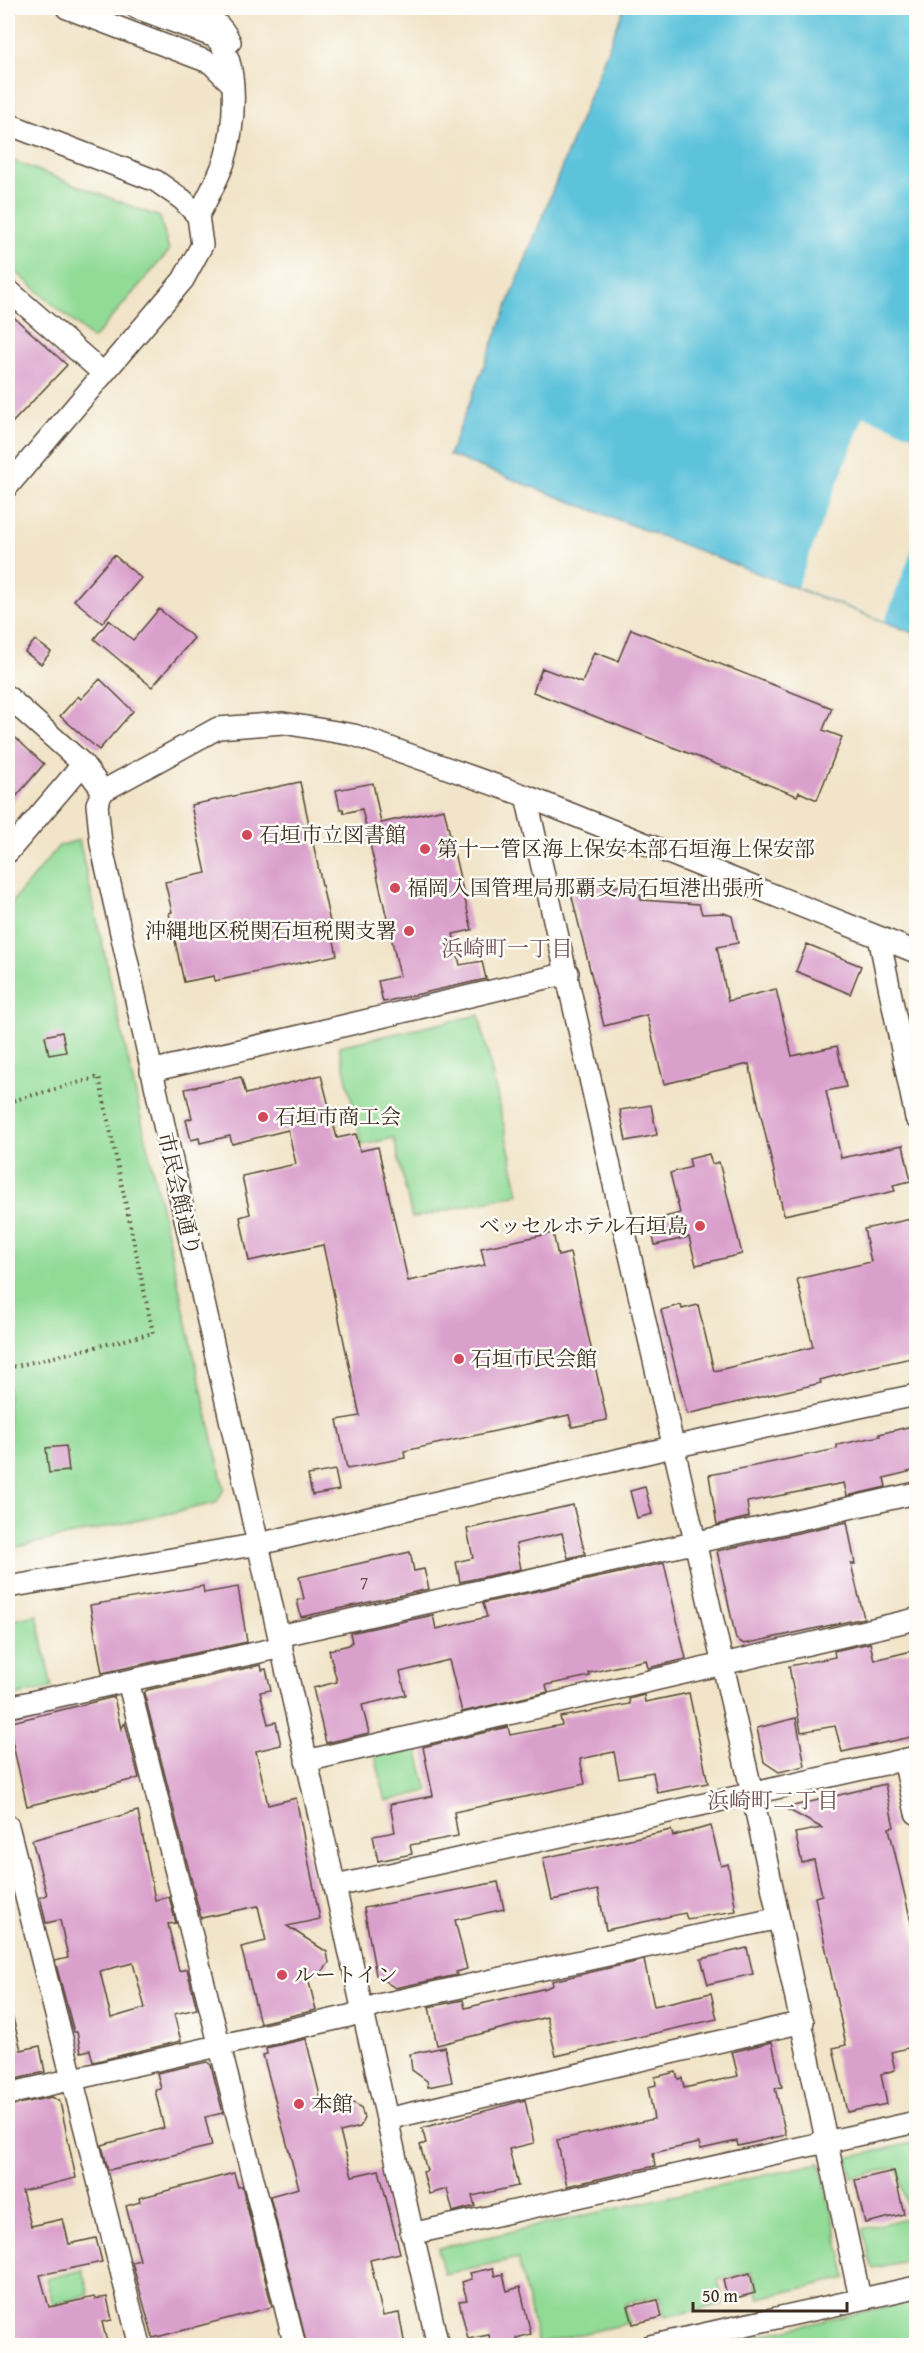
<svg xmlns="http://www.w3.org/2000/svg" width="924" height="2353" viewBox="0 0 924 2353" font-family="'Gentium Book Plus','Noto Serif JP',serif">
	<style>
		.green { fill: #91db97; stroke: #66825a; stroke-width: 1.5 }
		.water { fill: #5dc3db; stroke: #4c767c; stroke-width: 1.5 }
		.pier { fill: #f1e4c8 }
		.building { fill: #daa0cc; fill-rule: evenodd }
		.lines { fill: none; stroke-linecap: round; stroke-linejoin: round }
		.minor-casing { stroke: #564638; stroke-width: 24 }
		.path { stroke: #564638; stroke-width: 4; stroke-dasharray: 1.5 4.5; stroke-linecap: butt }
		.minor { stroke: #fff; stroke-width: 21 }
		.poi-dot { fill: #d1495b; stroke: #fdfcf7; stroke-width: 2 }
		.labels { text-anchor: middle; stroke-width: 5; stroke-linejoin: round; paint-order: stroke }
		.number-label { font-size: 18px; fill: #63484a }
		.poi-label { font-size: 21px; fill: #3b2a1e; stroke: #fdfcf7; text-anchor: start }
		.street-label { font-size: 21px; fill: #3b2a1e; stroke: #fdfcf7 }
		.neighbourhood-label { font-size: 22px; fill: #73535b; stroke: #fdfcf7 }
	</style>
	<rect width="100%" height="100%" fill="#fdfcf7"/>
	<filter id="ink" filterUnits="userSpaceOnUse"><feTurbulence type="fractalNoise" baseFrequency=".0167" numOctaves="2"/><feDisplacementMap in="SourceGraphic" scale="12" xChannelSelector="R" yChannelSelector="G"/><feConvolveMatrix kernelMatrix="1 2 1 2 8 2 1 2 1" color-interpolation-filters="sRGB"/></filter>
	<filter id="wash" filterUnits="userSpaceOnUse"><feTurbulence type="fractalNoise" baseFrequency=".008" numOctaves="4" result="noise"/><feDisplacementMap in="SourceGraphic" scale="24" xChannelSelector="R" yChannelSelector="G"/><feGaussianBlur stdDeviation="1.35" result="paint"/><feColorMatrix in="noise" values="0 0 0 0 0 0 0 0 0 0 0 0 0 0 0 0 0 1.4 0 .05"/><feComposite in="paint" operator="in"/></filter>
	<g filter="url(#wash)">
		<rect width="100%" height="100%" fill="#f1e4c8"/>
		<!-- green -->
		<path class="green" d="M8,159L160,217L169,251L93,339L8,265Z
			M79,840L224,1489L216,1503L8,1549V907L59,846Z
			M479,1015L519,1194L412,1218L394,1138L362,1145L339,1046Z
			M37,1615L52,1688L8,1697V1621Z
			M416,1745L428,1791L386,1801L375,1755Z
			M916,2142V2259L872,2268L862,2229L910,2217L897,2167L852,2178L847,2158Z
			M820,2163L847,2278L759,2298L752,2272L718,2280L724,2304L665,2317L659,2296L625,2304L629,2323L538,2344L518,2258L444,2274L438,2248Z
			M83,2270L89,2295L53,2304L46,2279Z
			M916,2300V2345H717Z"/>
		<!-- water -->
		<path class="water" d="M624,8H916V634L449,455Z"/>
		<!-- pier -->
		<path class="pier" d="M864,416L916,437V539L885,621L797,587Z"/>
		<g id="blocks">
			<!-- building -->
			<path class="building" d="M8,312L67,365L8,427Z
				M114,555L141,578L102,623L74,600Z
				M159,609L194,638L152,687L94,639L109,620L133,640Z
				M631,629L832,708L823,730L842,737L817,800L799,792L797,796L533,692L542,668L582,683L594,652L618,661Z
				M35,640L51,652L41,664L25,652Z
				M100,679L133,711L99,750L60,716L78,696L81,699Z
				M8,731L44,764L8,806Z
				M300,782L337,955L215,981L214,976L184,982L169,913L172,912L165,882L206,873L191,805Z
				M373,783L381,823L444,809L472,930L453,934L460,965L482,961L486,979L383,1002L378,981L400,976L362,809L344,813L343,809H340L336,790Z
				M607,881L608,888L638,882L641,900L699,904L702,914L724,913L732,916L738,943L717,947L728,1001L776,989L792,1056L837,1046L846,1087L826,1091L841,1158L903,1145L911,1181L893,1185L895,1191L784,1215L749,1064L664,1084L647,1015L604,1026L570,889Z
				M807,944L861,966L850,994L796,971Z
				M62,1032L66,1052L49,1055L45,1036Z
				M321,1075L337,1138L356,1134L360,1151L378,1147L408,1281L485,1265L481,1248L553,1233L558,1256L570,1253L607,1420L572,1427L569,1415L404,1451L405,1458L347,1469L337,1420L360,1416L323,1245L249,1261L240,1217L250,1214L242,1176L296,1164L288,1130L232,1144L230,1136L200,1143L199,1138L191,1140L186,1120L192,1118L185,1089L241,1077L246,1094Z
				M651,1105L657,1135L626,1141L620,1110Z
				M709,1154L712,1164L719,1162L742,1254L696,1265L689,1237L655,1245L649,1221L680,1213L670,1173L691,1167L689,1159Z
				M916,1218V1357L853,1371L820,1380L821,1383L687,1414L661,1310L681,1305L682,1309L698,1305L714,1371L813,1347L797,1279L871,1262L864,1229Z
				M916,1425V1470L884,1478L886,1487L847,1496L844,1483L747,1502L749,1517L717,1525L709,1475L837,1449V1445L880,1436L879,1434Z
				M66,1446L69,1471L49,1473L46,1448Z
				M335,1470L339,1490L312,1495L308,1475Z
				M645,1487L652,1514L637,1518L630,1491Z
				M573,1505L585,1554L568,1558L562,1533L516,1544L521,1569L460,1582L456,1562L473,1558L467,1529Z
				M847,1522L855,1564H851L864,1618L744,1644L736,1639L717,1551Z
				M410,1552L414,1571L424,1569L429,1589L301,1617L297,1600L304,1599L299,1577Z
				M664,1563L686,1659L648,1668L646,1660L589,1673L590,1676L546,1685L548,1692L462,1712L449,1660L400,1672L406,1695L362,1705L369,1733L326,1743L313,1688L337,1682L329,1650L349,1645L352,1642L350,1633L433,1615L436,1629L487,1617L483,1603Z
				M203,1586L204,1593L238,1587L247,1642L102,1673L90,1605Z
				M870,1643L874,1660L916,1650V1736L842,1752L835,1726L801,1732L789,1666L835,1657L834,1651Z
				M261,1665L262,1670L266,1669L271,1690L260,1692L268,1724L276,1722L281,1745L256,1751L268,1805L296,1798L320,1919L287,1926L327,1952L329,1963L322,1971L307,1974L316,2010L260,2023L241,1947L266,1941L258,1906L201,1918L144,1693L147,1690Z
				M689,1693L708,1783L657,1793L653,1772L619,1778L614,1752L580,1759L585,1784L454,1812L458,1836L410,1845L412,1854L378,1861L373,1836L395,1832L390,1804L433,1796L423,1747L508,1727L510,1735L562,1725L560,1717L630,1704L629,1699L644,1695L645,1702Z
				M114,1697L121,1729L125,1723L139,1778L27,1806L8,1723Z
				M796,1718L805,1766L779,1772L764,1762L757,1728Z
				M885,1784L894,1827L889,1828L916,1943V2046L891,2052L895,2070L881,2074L887,2104L847,2112L833,2048L846,2045L815,1897L822,1895L814,1860L802,1863L795,1833L822,1828L785,1808Z
				M138,1811L155,1900L169,1897L176,1923L168,1924L179,1971L187,1969L197,2009L174,2014L181,2041L93,2062L90,2050L81,2052L77,2032H74L55,1961L68,1958L67,1952L60,1920L46,1923L40,1897L47,1895L32,1840ZM133,1963L145,2008L111,2018L100,1971Z
				M711,1826L721,1866L728,1864L736,1911L687,1919L685,1913L606,1930L598,1890L552,1900L543,1858L671,1830L673,1836Z
				M498,1882L504,1909L455,1920L467,1969L456,1972L457,1975L395,1988L376,1975L364,1908Z
				M747,1948L753,1974L708,1984L701,1959Z
				M644,1960L654,2006L711,1993L717,2019L556,2056L547,2017L437,2045L429,2007L463,2000L465,2008L546,1988L553,1985L552,1981Z
				M8,2018H13L21,2050L40,2046L45,2072L8,2081Z
				M306,2039L323,2108L349,2101L361,2107L364,2118L360,2127L340,2132L352,2176L379,2170L400,2253L370,2260L383,2316L399,2313L405,2346H307L270,2196L299,2188L263,2055L267,2054L266,2048Z
				M772,2042L782,2087L775,2088L786,2135L738,2146L737,2141L701,2149L699,2143L653,2153L655,2166L567,2186L557,2140L654,2119L648,2087L656,2085L655,2077L676,2072L678,2079L682,2078L684,2088L738,2076L732,2052Z
				M445,2047L452,2082L428,2087L427,2081L412,2070L410,2054Z
				M207,2062L211,2065L223,2113L205,2117L212,2146L108,2170L102,2145L164,2128L155,2090L161,2089L157,2073Z
				M52,2097L60,2102L76,2178L22,2191L31,2226L63,2219L69,2244L96,2238L102,2262L40,2275L49,2307L94,2297L95,2299L107,2297L112,2320L102,2322L108,2346H12L8,2328V2106Z
				M525,2100L534,2143L509,2149L518,2186L472,2196L475,2206L453,2212L447,2189L429,2194L423,2172L427,2171L420,2145L426,2143L422,2128Z
				M894,2171L904,2214L865,2223L855,2180Z
				M234,2173L238,2187L242,2186L272,2307L153,2338L132,2262L140,2260L126,2206L140,2202L139,2198Z
				M493,2268L495,2276L503,2274L507,2291L520,2287L531,2334L516,2338L518,2346H491L489,2335L468,2339L459,2301L467,2300L462,2282L472,2279L470,2273Z
				M750,2273L755,2293L728,2300L723,2280Z
				M658,2300L662,2317L633,2324L628,2306Z"/>
		</g>
	</g>
	<g filter="url(#ink)">
		<use href="#blocks" fill-opacity="0" stroke="#564638" stroke-width="1.5"/>
		<g class="lines">
			<!-- minor casing -->
			<g class="minor-casing">
				<path id="minor" d="M67,8L211,63L233,85
					M137,8L215,37C242,62 234,130 224,162C217,181 207,199 198,216
					M192,8C208,14 223,26 230,42
					M8,124L156,181L183,200L198,216L202,245L183,280L8,486
					M8,290L103,373
					M8,697L83,764L103,791
					M526,796L752,1793L860,2298
					M8,852L83,764
					M879,937L916,1118
					M151,1071L568,973
					M8,1587L259,1544L672,1447L916,1395
					M279,1636L916,1493
					M128,1681L295,2346
					M8,1707L282,1647
					M904,1760L916,1813
					M306,1761L916,1619
					M8,1826L140,2346
					M336,1886L916,1757
					M8,2094L349,2016L378,2005L779,1918
					M387,2119L803,2022
					M411,2234L916,2122
					M438,2346L101,844L97,804L103,791L218,728L283,723L354,735L526,796L916,952
					M650,2346L916,2287"/>
			</g>
			<!-- path -->
			<path class="path" d="M8,1102L99,1077L153,1333L8,1368"/>
			<!-- minor -->
			<use href="#minor" class="minor"/>
		</g>
	</g>
	<!-- markers -->
	<g class="poi-dot">
		<circle cx="247" cy="835" r="6"/>
		<circle cx="425" cy="849" r="6"/>
		<circle cx="395" cy="888" r="6"/>
		<circle cx="409" cy="931" r="6"/>
		<circle cx="263" cy="1117" r="6"/>
		<circle cx="700" cy="1226" r="6"/>
		<circle cx="459" cy="1359" r="6"/>
		<circle cx="282" cy="1975" r="6"/>
		<circle cx="299" cy="2104" r="6"/>
	</g>
	<g class="labels">
		<!-- number labels -->
		<g class="number-label">
			<text x="364" y="1589">7</text>
		</g>
		<!-- poi labels -->
		<g class="poi-label">
			<text x="259" y="842">石垣市立図書館</text>
			<text x="437" y="856">第十一管区海上保安本部石垣海上保安部</text>
			<text x="407" y="895">福岡入国管理局那覇支局石垣港出張所</text>
			<text x="397" y="938" text-anchor="end">沖縄地区税関石垣税関支署</text>
			<text x="275" y="1124">石垣市商工会</text>
			<text x="688" y="1233" text-anchor="end">ベッセルホテル石垣島</text>
			<text x="471" y="1366">石垣市民会館</text>
			<text x="294" y="1982">ルートイン</text>
			<text x="311" y="2111">本館</text>
		</g>
		<!-- street labels -->
		<g class="street-label">
			<text transform="translate(179 1194) rotate(77)" y="7">市民会館通り</text>
		</g>
		<!-- neighbourhood labels -->
		<g class="neighbourhood-label">
			<text x="507" y="956">浜崎町一丁目</text>
			<text x="773" y="1808">浜崎町二丁目</text>
		</g>
	</g>
	<!-- margin -->
	<rect width="924" height="2353" fill="none" stroke="#fdfcf7" stroke-width="30"/>
	<!-- scale -->
	<path d="M693 2302v9h154v-9" fill="none" stroke="#3b2a1e" stroke-width="3"/>
	<text x="702" y="2302" font-size="18" fill="#3b2a1e" stroke="#fdfcf7" stroke-width="4.5" paint-order="stroke">50 m</text>
</svg>
